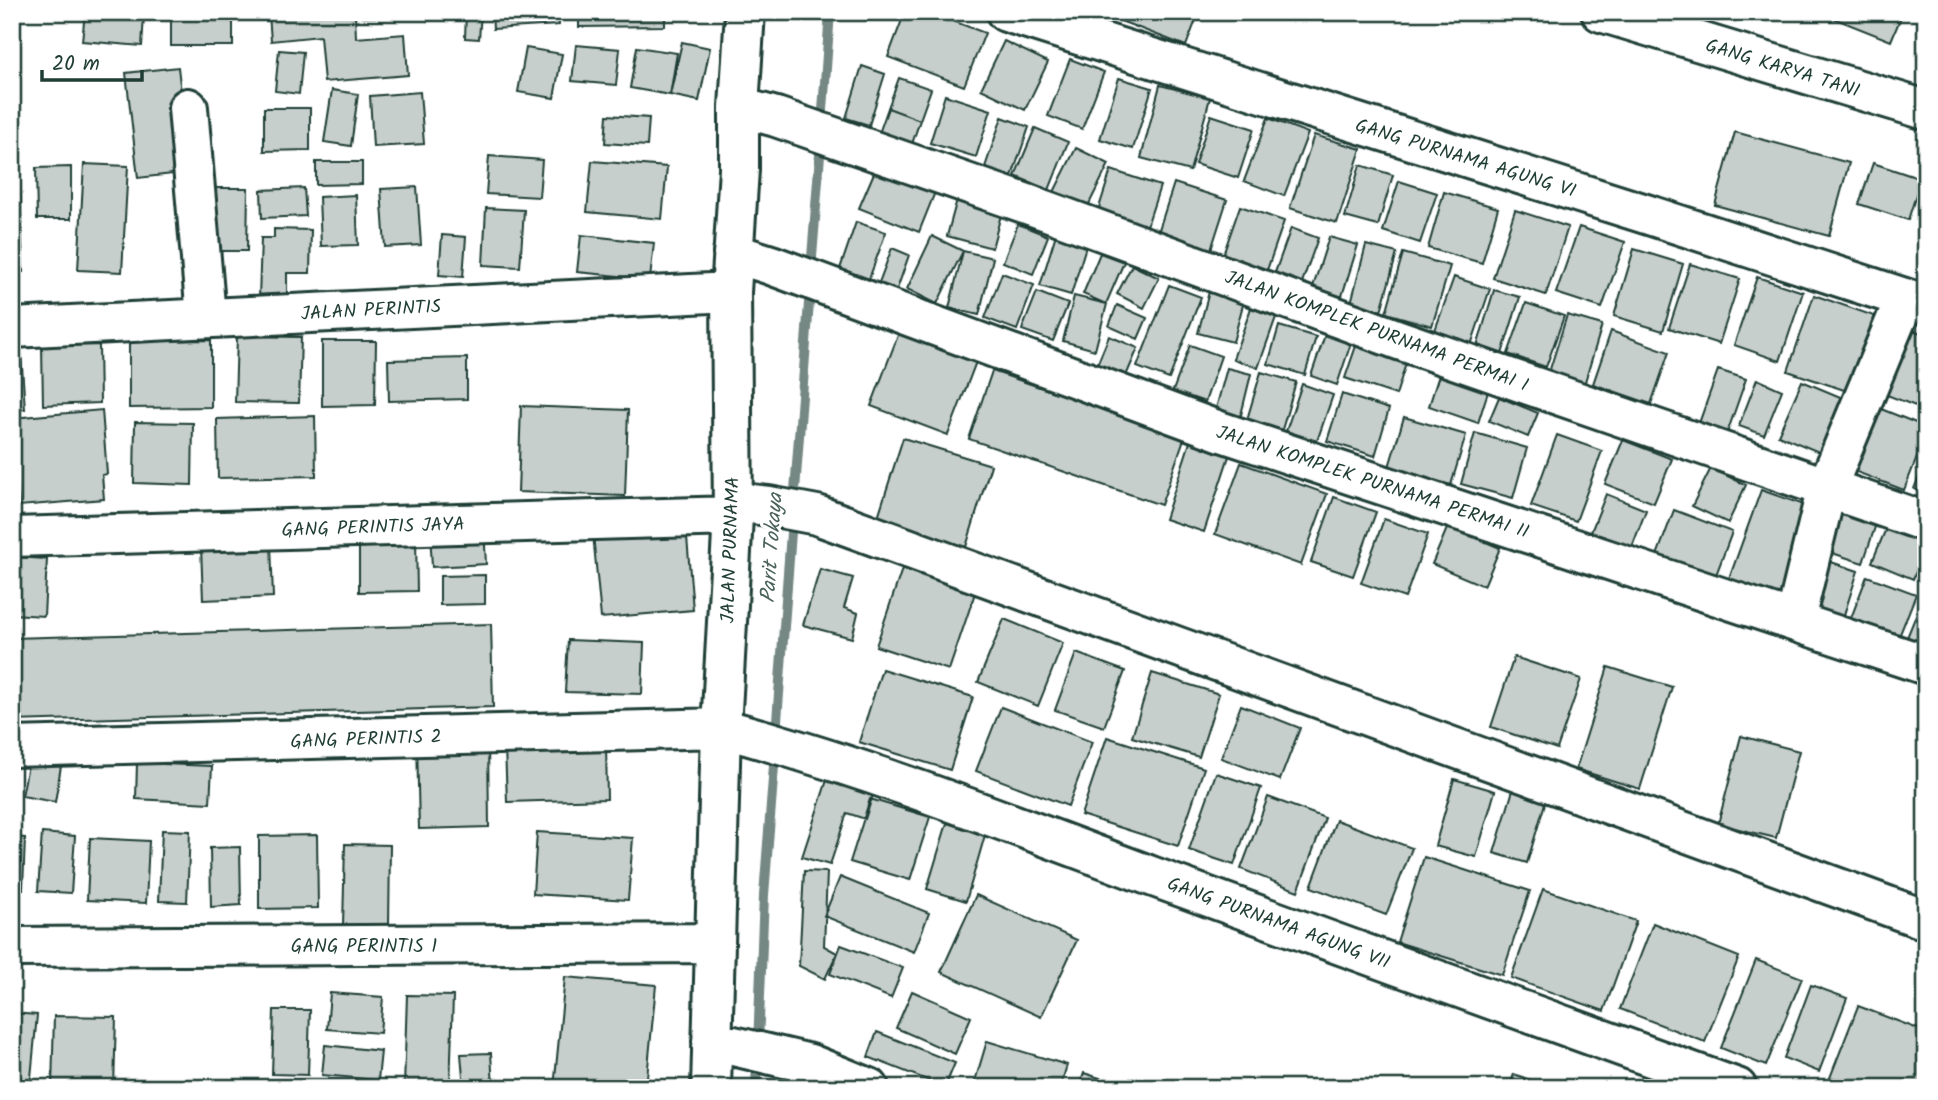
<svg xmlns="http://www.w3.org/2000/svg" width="1938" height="1100" viewBox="0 0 1938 1100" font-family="Kalam,sans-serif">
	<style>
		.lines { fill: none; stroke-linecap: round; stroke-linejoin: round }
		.stream { stroke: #758883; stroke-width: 10 }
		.building { fill: #c7cfcc; stroke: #1f3d34; stroke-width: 2 }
		.minor-casing { stroke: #1f3d34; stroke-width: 44 }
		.minor { stroke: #fff; stroke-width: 38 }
		.labels { text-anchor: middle; stroke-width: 6; stroke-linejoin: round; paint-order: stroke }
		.street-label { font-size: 19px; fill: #1f3d34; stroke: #fff }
		.water-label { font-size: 21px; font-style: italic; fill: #4a625b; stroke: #fff }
	</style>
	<rect width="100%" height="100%" fill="#fff"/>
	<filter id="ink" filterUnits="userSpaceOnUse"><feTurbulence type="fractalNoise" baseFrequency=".0143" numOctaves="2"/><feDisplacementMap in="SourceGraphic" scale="14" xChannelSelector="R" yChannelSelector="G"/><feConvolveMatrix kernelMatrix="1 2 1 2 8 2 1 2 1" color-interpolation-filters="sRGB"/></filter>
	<g filter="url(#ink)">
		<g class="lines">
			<!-- stream -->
			<path class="stream" d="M822,124L830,12
				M811,270L821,142
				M794,504L810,289
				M776,734L792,519
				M758,1045L764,895L775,753
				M756,1088L757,1060"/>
		</g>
		<!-- building -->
		<path class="building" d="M85,12L144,16L142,46L82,41Z
			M171,12H233V46H171Z
			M288,12H355L356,38L405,34L408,75L324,82L320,36L271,41L269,14Z
			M362,12H434V17H362Z
			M466,12H481L479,39L465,38Z
			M492,12H558L559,25L493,29Z
			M579,12H665V26L579,27Z
			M905,12H929L985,33L964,86L888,57Z
			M1097,12H1199L1186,46Z
			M1829,12H1903L1891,41L1828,16Z
			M1004,41L1048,62L1025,110L981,89Z
			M682,42L710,48L699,101L670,95Z
			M576,45L620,49L616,85L572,81Z
			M637,47L677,53L670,95L630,88Z
			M526,48L562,54L554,98L518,92Z
			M279,50L303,52L299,94L275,91Z
			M1070,59L1104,72L1082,129L1048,116Z
			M862,66L885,74L869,125L846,118Z
			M178,67L190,172L138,178L126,73Z
			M899,78L931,89L920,120L888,108Z
			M1119,78L1152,88L1133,149L1100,139Z
			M1160,85L1210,98L1190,171L1141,158Z
			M332,90L358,94L351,146L324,142Z
			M420,92L424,144L373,147L370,96Z
			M945,95L991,110L976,157L930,143Z
			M264,108H310V150L264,151Z
			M888,108L920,120L910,150L877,139Z
			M607,115L649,118L647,146L605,143Z
			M1211,115L1254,129L1238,178L1195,164Z
			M1002,117L1029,127L1010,182L983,173Z
			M1268,118L1308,133L1284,196L1244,181Z
			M1035,128L1068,142L1049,190L1015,176Z
			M1735,132L1849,163L1829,236L1715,205Z
			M1314,135L1361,149L1337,223L1290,208Z
			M1076,148L1109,164L1084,214L1051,198Z
			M489,156L542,160L539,197L486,194Z
			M592,161L667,167L662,219L587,212Z
			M316,162H362V184L316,185Z
			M1873,163L1921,179L1908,220L1859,204Z
			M84,164L128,166L122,272L78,270Z
			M1360,165L1393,175L1378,226L1345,217Z
			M71,167V219H37L36,168Z
			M876,168L935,192L919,232L859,208Z
			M1111,170L1160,186L1146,229L1097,214Z
			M1399,181L1437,193L1420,243L1383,231Z
			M20,182L23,272H12V183Z
			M1174,183L1227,200L1209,256L1156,239Z
			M417,187L421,245L385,247L381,189Z
			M205,188H248L247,251H205Z
			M304,188L306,216L262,218L261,190Z
			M959,192L1004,204L992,248L947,236Z
			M1444,192L1498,208L1482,263L1428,248Z
			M356,195L358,245L321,246L319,197Z
			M1240,206L1284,221L1266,273L1222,258Z
			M486,208L524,210L520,267L483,265Z
			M1515,210L1568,227L1546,295L1493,278Z
			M856,222L886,232L869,279L840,269Z
			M1018,224L1048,236L1033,274L1003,262Z
			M1579,227L1625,242L1602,308L1556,293Z
			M1291,228L1318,238L1299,291L1272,281Z
			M274,229L311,230L310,273H287V299H259L261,238H274Z
			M1056,234L1087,243L1071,295L1040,286Z
			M442,235L466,237L463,277L439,275Z
			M581,235L654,243L650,279L577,272Z
			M932,236L963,251L937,304L907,289Z
			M1329,237L1358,245L1341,299L1312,290Z
			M1366,245L1397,253L1381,311L1351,303Z
			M892,248L909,255L895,295L877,288Z
			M1634,249L1683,264L1663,331L1614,316Z
			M963,251L993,258L979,315L949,308Z
			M1100,253L1124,262L1106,304L1083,294Z
			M1403,253L1450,266L1432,326L1386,313Z
			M1690,264L1740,279L1719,344L1669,328Z
			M1132,265L1159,278L1144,308L1117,294Z
			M1002,273L1034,285L1017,330L985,318Z
			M1454,277L1490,289L1471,345L1434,333Z
			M1757,277L1803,292L1780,361L1734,345Z
			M1169,285L1201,297L1169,379L1137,367Z
			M1210,288L1245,297L1233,342L1198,333Z
			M1494,290L1520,297L1502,354L1477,347Z
			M1037,292L1068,304L1053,341L1022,330Z
			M1814,295L1874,316L1847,391L1788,371Z
			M1074,296L1107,304L1095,350L1063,341Z
			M1526,303L1564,316L1546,367L1508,354Z
			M1117,305L1147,318L1138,339L1109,326Z
			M1251,308L1276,317L1258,368L1233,359Z
			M1567,315L1602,325L1581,395L1545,385Z
			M1279,326L1316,337L1305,375L1268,364Z
			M1905,327L1926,335V410L1879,392Z
			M900,330L977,359L948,435L871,406Z
			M1611,331L1669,352L1651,404L1593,384Z
			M1326,332L1352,340L1337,385L1311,376Z
			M237,336L301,337L299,403L235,402Z
			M1109,336L1138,348L1126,376L1097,365Z
			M211,340V407L129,408V341Z
			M1358,340L1408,357L1396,395L1345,378Z
			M322,341H376L375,405L322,406Z
			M99,345L100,403L43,405L42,346Z
			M1190,345L1221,356L1205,402L1173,391Z
			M12,352H21L25,409L12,410Z
			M467,358V399L389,401L388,360Z
			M1227,368L1251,374L1240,419L1215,412Z
			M1441,369L1490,385L1478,423L1429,406Z
			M1718,370L1746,379L1725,439L1697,429Z
			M992,371L1185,436L1161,505L969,439Z
			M1261,372L1296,382L1281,433L1246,423Z
			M1757,379L1782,390L1764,435L1739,426Z
			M1802,381L1850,401L1826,455L1778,435Z
			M1302,384L1333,395L1317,441L1286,431Z
			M1342,394L1389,409L1375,456L1327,441Z
			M1499,397L1538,413L1528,437L1489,421Z
			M1871,405L1926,427V435L1904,490L1846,468Z
			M521,406L628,410L625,496L518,492Z
			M102,410L107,474L102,475L104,499L19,506L17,481H12V418Z
			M315,416L316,476L218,478L217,419Z
			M1404,417L1466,435L1451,485L1389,467Z
			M135,422L193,423L192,485L134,483Z
			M1475,433L1527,448L1513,498L1461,484Z
			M1557,435L1602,451L1576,521L1531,506Z
			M903,438L991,465L966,547L877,520Z
			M1623,440L1672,459L1654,503L1605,484Z
			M1190,442L1229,456L1204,532L1165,519Z
			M1926,459V493L1914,489Z
			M1241,463L1327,494L1301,565L1215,534Z
			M1711,468L1746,485L1728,523L1692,506Z
			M1761,490L1813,508L1780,598L1729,579Z
			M1606,494L1646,510L1632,547L1591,532Z
			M1334,497L1376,512L1353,576L1311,562Z
			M1840,506L1878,518L1863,563L1826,551Z
			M1674,510L1732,532L1713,583L1655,561Z
			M1384,519L1428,534L1405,598L1361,583Z
			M1890,519L1926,534V548L1913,579L1872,562Z
			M686,525L693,610L601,618L593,534Z
			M1448,526L1500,548L1484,586L1432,564Z
			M484,528L486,564L432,567L430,531Z
			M416,539L417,591L359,592V540Z
			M271,544L273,597L203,600L201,547Z
			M12,557L47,559L44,616L12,614Z
			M1819,558L1858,571L1842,621L1803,608Z
			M1926,561V585L1918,582Z
			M904,563L977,587L949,670L876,646Z
			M820,569L853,578L844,608L858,613L852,638L803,625Z
			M485,575V604L440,605V576Z
			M1867,576L1916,594L1896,644L1848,626Z
			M1925,593H1926V648L1906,640Z
			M1004,619L1063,643L1038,706L978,682Z
			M491,624L493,707L12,721V638Z
			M568,640L644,643L642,694L565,692Z
			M1076,653L1125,671L1104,727L1055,710Z
			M1514,657L1581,679L1557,749L1491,727Z
			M1608,667L1672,687L1640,789L1576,769Z
			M882,669L973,697L950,770L859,742Z
			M1152,673L1219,694L1199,757L1132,737Z
			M1241,705L1300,728L1280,780L1221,758Z
			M1001,707L1092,742L1068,806L976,771Z
			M1741,736L1799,751L1776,838L1718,824Z
			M1107,737L1204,768L1178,846L1081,815Z
			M488,739L489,827L419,829L417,741Z
			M606,743L607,799L507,802L505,747Z
			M29,760L61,766L55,802L22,796Z
			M137,763L212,766L210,803L136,799Z
			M1216,773L1261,788L1234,865L1189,850Z
			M828,777L874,792L865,819L847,813L830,865L802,857Z
			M1454,779L1495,791L1476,857L1435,846Z
			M1513,790L1546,800L1527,863L1494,853Z
			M1268,797L1325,818L1298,891L1241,869Z
			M870,799L930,817L910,880L850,862Z
			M1336,820L1412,848L1386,915L1311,887Z
			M947,823L985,835L966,901L927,889Z
			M162,830L190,831L187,902L159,901Z
			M537,832L633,838L628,900L533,894Z
			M42,833L75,836L71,893L38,891Z
			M317,835L318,908L259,909V836Z
			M12,837L25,838L23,889H12Z
			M90,838L149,841L146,903L87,900Z
			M345,844L390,845L389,926H343Z
			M240,847L241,905L211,907L210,848Z
			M1424,857L1530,891L1502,975L1397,942Z
			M804,871L827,872L824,946L837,953L825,979L799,966Z
			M840,877L929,913L914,952L824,916Z
			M1543,889L1636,921L1604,1011L1511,978Z
			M976,895L1077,940L1041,1017L941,972Z
			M1653,923L1739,957L1705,1042L1620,1009Z
			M841,945L903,968L891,998L830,974Z
			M1756,960L1802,978L1766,1066L1721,1048Z
			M565,977L656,985L646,1088H554Z
			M1811,985L1847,998L1819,1072L1784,1058Z
			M912,991L971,1017L955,1054L896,1028Z
			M330,993L383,997L380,1033L327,1029Z
			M407,995L453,996L450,1088H404Z
			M1858,1006L1926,1032V1088H1842L1828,1083Z
			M274,1010H310L308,1075L272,1074Z
			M12,1013L37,1015L30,1088H12Z
			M54,1016L116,1017L114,1088H52Z
			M877,1032L955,1063L945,1087L868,1057Z
			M987,1041L1067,1065L1060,1088H973Z
			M325,1045L381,1051L378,1080L322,1075Z
			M491,1053L493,1088H464L461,1054Z
			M1084,1073L1131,1088H1079Z
			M1514,1074L1552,1088H1509Z
			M242,1081L287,1088H241Z"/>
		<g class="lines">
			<!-- minor casing -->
			<g class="minor-casing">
				<path id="minor" d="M1006,12L1649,215L1926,305
					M1601,12L1926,110
					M739,107L776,117L1047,211L1399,340L1926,522
					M188,108L206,317
					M733,253L771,265L1222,432L1926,665
					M12,328L731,292
					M733,502L769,506L817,515L1926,920
					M12,537L733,516
					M1795,620L1827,487L1905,298
					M12,747L721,728C867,767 1009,823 1151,876C1346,947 1542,1018 1737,1088
					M12,947L715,943
					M712,1041L810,1064L869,1088
					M711,1088L721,728L733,516L731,292L739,169V107L745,12"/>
			</g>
			<!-- minor -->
			<use href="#minor" class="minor"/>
		</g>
	</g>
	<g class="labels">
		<!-- street labels -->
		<g class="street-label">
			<text transform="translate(1783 67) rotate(17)" y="7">GANG KARYA TANI</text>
			<text transform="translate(1466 157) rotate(17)" y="7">GANG PURNAMA AGUNG VI</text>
			<text transform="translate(371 309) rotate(-3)" y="7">JALAN PERINTIS</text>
			<text transform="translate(1377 330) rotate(20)" y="7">JALAN KOMPLEK PURNAMA PERMAI I</text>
			<text transform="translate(1373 481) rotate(18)" y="7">JALAN KOMPLEK PURNAMA PERMAI II</text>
			<text transform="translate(373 526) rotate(-2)" y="7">GANG PERINTIS JAYA</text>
			<text transform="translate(729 550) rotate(-88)" y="7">JALAN PURNAMA</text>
			<text transform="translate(366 738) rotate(-2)" y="7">GANG PERINTIS 2</text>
			<text transform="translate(1279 922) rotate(20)" y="7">GANG PURNAMA AGUNG VII</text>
			<text x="364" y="952">GANG PERINTIS 1</text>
		</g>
		<!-- water labels -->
		<g class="water-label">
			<text transform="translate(771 548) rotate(-86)" y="7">Parit Tokaya</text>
		</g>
	</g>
	<!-- margin -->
	<rect width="1938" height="1100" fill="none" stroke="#fff" stroke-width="42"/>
	<rect x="21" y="21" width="1896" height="1058" fill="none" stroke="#1f3d34" stroke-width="2.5" filter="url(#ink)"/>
	<!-- scale -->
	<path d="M42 70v10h100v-10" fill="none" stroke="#1f3d34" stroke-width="3.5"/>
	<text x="52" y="70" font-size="21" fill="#1f3d34" stroke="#ffffff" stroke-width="5" paint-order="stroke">20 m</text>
</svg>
